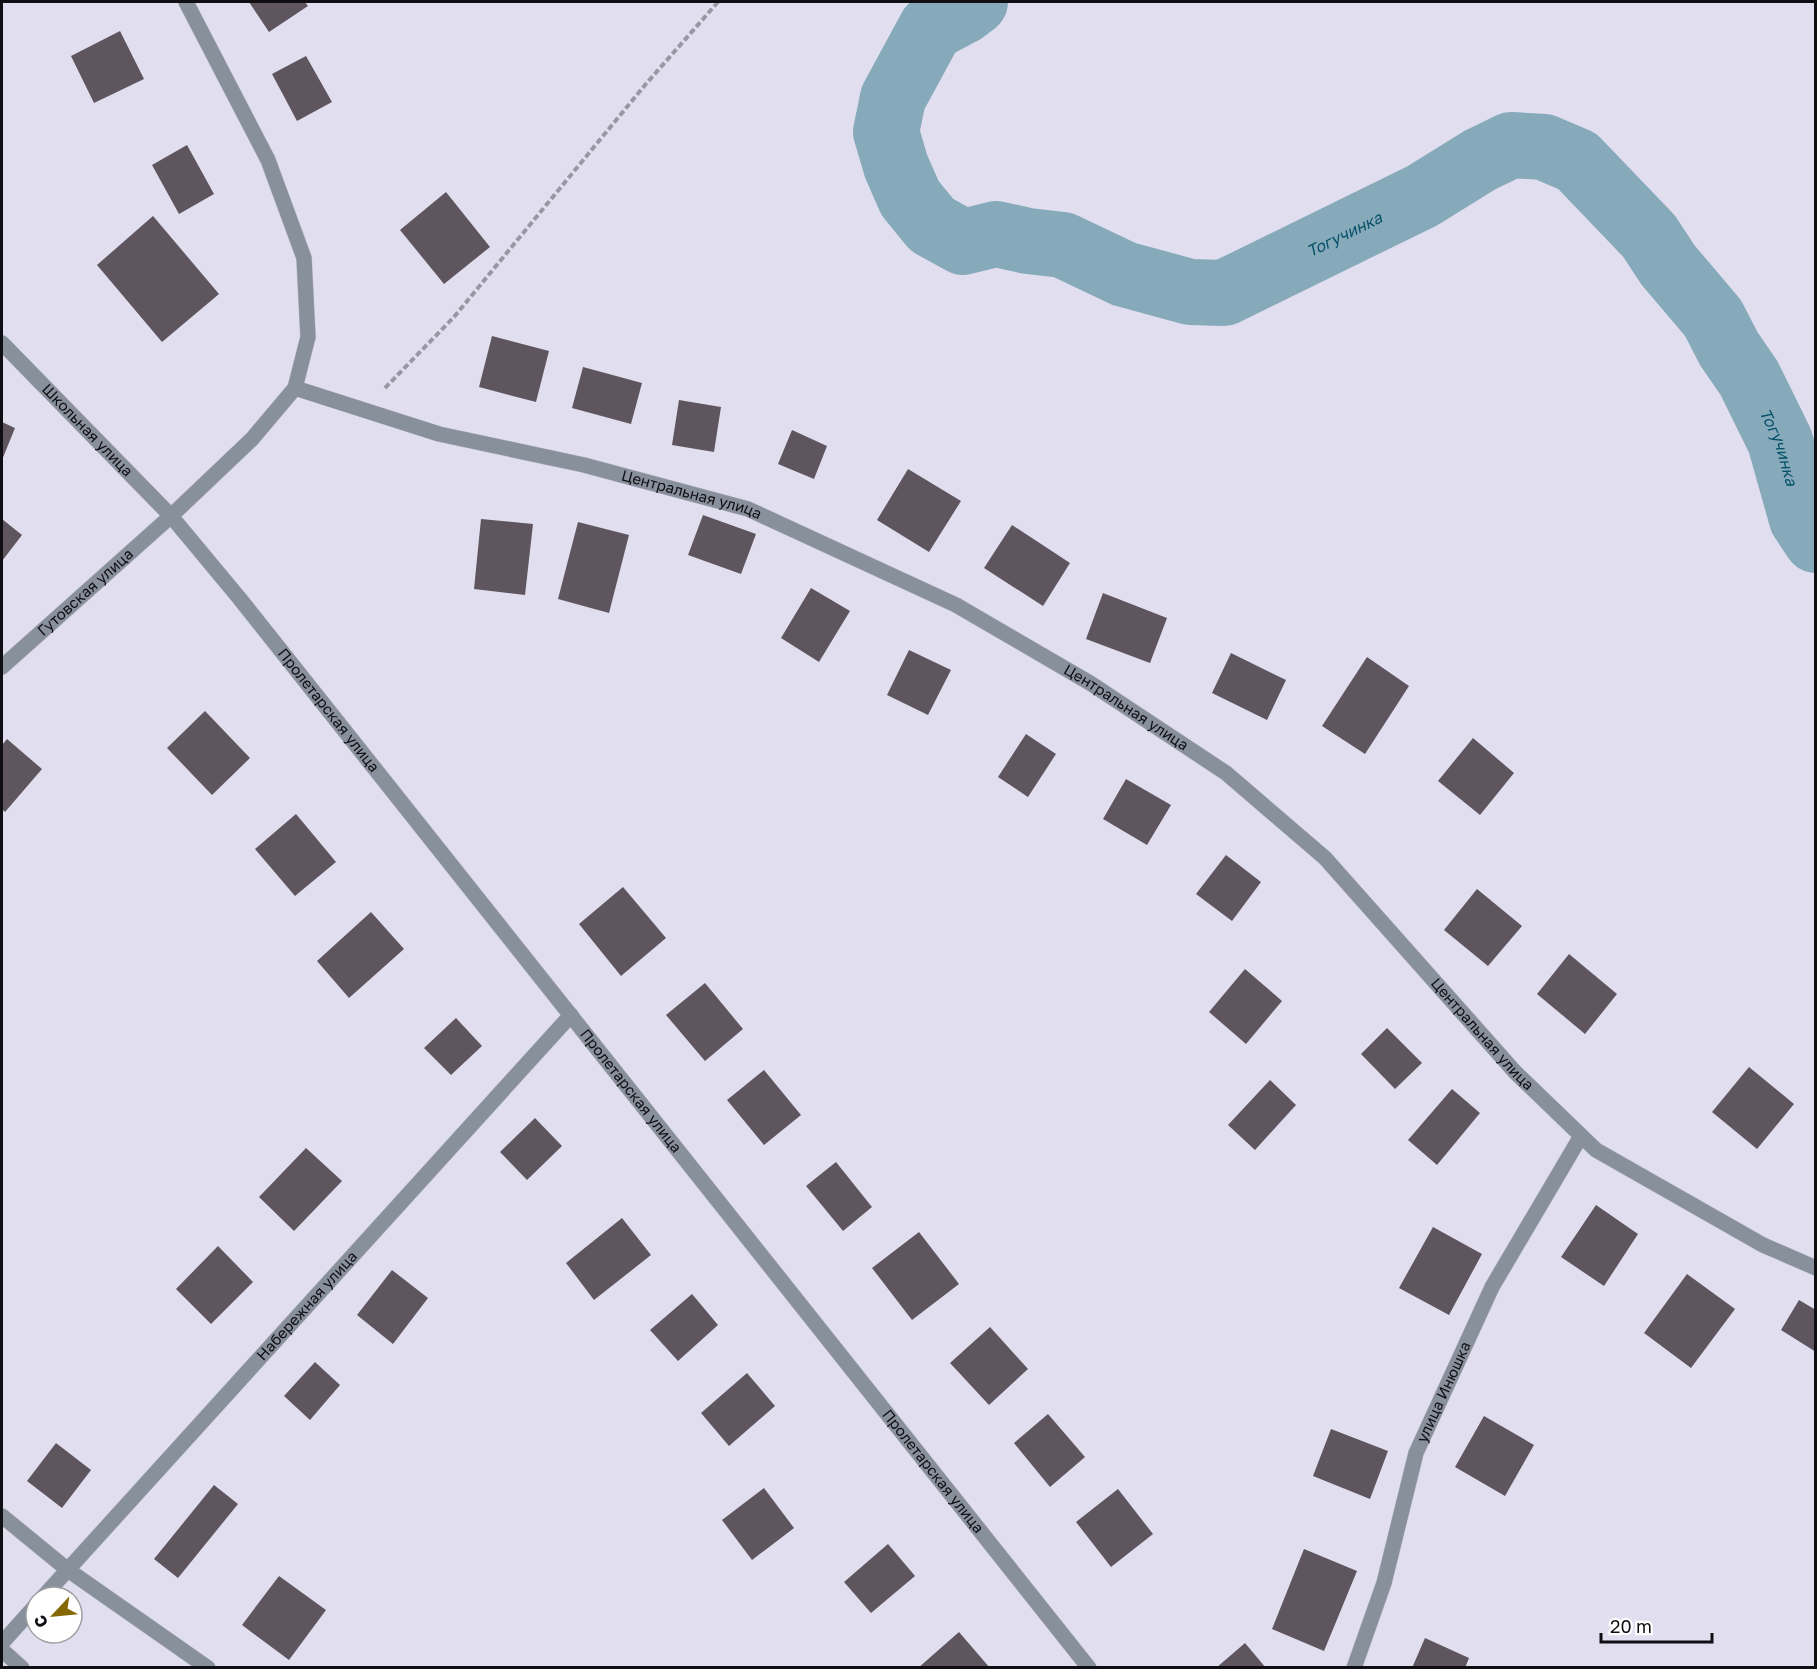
<svg xmlns="http://www.w3.org/2000/svg" width="1817" height="1669" viewBox="0 0 1817 1669" font-family="'Golos Text',sans-serif">
	<style>
		.lines { fill: none; stroke-linecap: round; stroke-linejoin: round }
		.river { stroke: #87aabb; stroke-width: 66 }
		.building { fill: #5e555f }
		.service-casing { stroke: #bbb9c7; stroke-width: 16 }
		.minor-casing { stroke: #bbb9c7; stroke-width: 16 }
		.tertiary-casing { stroke: #bbb9c7; stroke-width: 16 }
		.path { stroke: #9997a3; stroke-width: 4; stroke-dasharray: 6 3; stroke-linecap: butt }
		.service { stroke: #88909c; stroke-width: 15 }
		.minor { stroke: #88909c; stroke-width: 15 }
		.tertiary { stroke: #88909c; stroke-width: 15 }
		.labels { text-anchor: middle; stroke-width: 6; stroke-linejoin: round; paint-order: stroke }
		.street-label { font-size: 15px; fill: #0f0e13; stroke: #fff }
		.water-label { font-size: 16px; font-style: italic; fill: #075069; stroke: #fff }
	</style>
	<rect width="100%" height="100%" fill="#e1dfef"/>
	<g class="lines">
		<!-- river -->
		<path class="river" id="s1" d="M975,2L963,11L931,28L893,98L886,132L896,166L910,198L932,225L963,242L996,234L1028,241L1063,245L1124,274L1190,292L1224,293L1422,196L1480,160L1511,145L1544,147L1577,161L1649,236L1668,265L1713,318L1729,349L1749,378L1780,441L1802,519L1816,540"/>
	</g>
	<!-- building -->
	<path class="building" d="M249,2H305L308,6L269,32Z
		M120,31L144,79L94,103L71,56Z
		M306,56L332,102L297,121L272,74Z
		M187,145L214,194L179,214L152,165Z
		M446,192L490,247L444,284L400,230Z
		M153,216L219,294L162,342L97,265Z
		M492,336L549,351L536,402L479,387Z
		M583,367L642,383L631,424L572,408Z
		M679,400L721,407L714,452L672,445Z
		M2,422L15,428L2,460Z
		M792,430L827,446L814,479L778,464Z
		M908,469L961,501L929,552L877,520Z
		M703,515L756,534L741,574L688,555Z
		M2,519L22,535L2,561Z
		M481,519L533,524L525,595L474,589Z
		M578,522L629,535L609,613L558,599Z
		M1012,525L1070,563L1043,606L984,568Z
		M811,588L850,611L819,662L781,638Z
		M1103,593L1167,618L1150,663L1086,639Z
		M909,650L951,670L928,715L887,695Z
		M1231,653L1286,680L1267,720L1212,693Z
		M1367,657L1409,686L1365,754L1322,726Z
		M205,711L250,758L212,795L167,748Z
		M1026,734L1056,754L1028,797L998,777Z
		M1473,738L1514,773L1480,815L1438,781Z
		M7,739L42,769L5,812L2,809V745Z
		M1126,779L1171,805L1147,845L1103,819Z
		M296,814L336,862L295,896L255,849Z
		M1226,855L1261,882L1232,921L1196,894Z
		M623,887L666,938L621,976L579,924Z
		M1477,889L1522,926L1488,966L1444,930Z
		M371,912L404,949L349,998L317,961Z
		M1569,954L1617,994L1585,1034L1537,994Z
		M1245,969L1282,1001L1246,1044L1209,1012Z
		M705,983L743,1029L705,1061L666,1015Z
		M456,1018L482,1046L451,1075L424,1048Z
		M1387,1028L1422,1063L1395,1089L1361,1054Z
		M1749,1067L1794,1104L1757,1149L1712,1112Z
		M764,1070L801,1115L764,1145L727,1100Z
		M1270,1080L1296,1105L1255,1150L1228,1125Z
		M1452,1089L1480,1113L1437,1165L1408,1140Z
		M535,1118L562,1146L527,1180L500,1152Z
		M306,1148L342,1181L294,1231L259,1197Z
		M836,1162L872,1207L843,1231L806,1186Z
		M1596,1205L1638,1234L1604,1286L1561,1257Z
		M622,1218L651,1255L594,1300L566,1263Z
		M1433,1227L1482,1254L1449,1315L1399,1288Z
		M919,1232L959,1284L912,1320L872,1268Z
		M218,1246L253,1282L211,1324L176,1289Z
		M392,1270L428,1298L393,1344L357,1315Z
		M1687,1274L1735,1309L1691,1368L1644,1333Z
		M692,1294L718,1325L678,1361L650,1330Z
		M1799,1300L1816,1310V1352L1781,1330Z
		M990,1327L1028,1369L989,1405L950,1363Z
		M315,1362L340,1385L310,1420L284,1396Z
		M747,1373L775,1406L729,1446L701,1413Z
		M1048,1414L1085,1457L1050,1487L1014,1443Z
		M1484,1416L1534,1445L1505,1496L1455,1467Z
		M1331,1429L1388,1451L1370,1499L1313,1476Z
		M56,1443L91,1470L62,1508L27,1481Z
		M214,1485L238,1504L178,1578L154,1559Z
		M764,1488L794,1528L752,1560L722,1520Z
		M1118,1489L1153,1534L1111,1567L1076,1522Z
		M888,1544L915,1576L871,1613L844,1582Z
		M1304,1549L1357,1571L1324,1651L1272,1629Z
		M279,1576L326,1610L289,1660L242,1625Z
		M959,1632L990,1668H918Z
		M1425,1638L1469,1658L1465,1668H1412Z
		M1245,1643L1266,1668H1216Z"/>
	<g class="lines">
		<!-- service casing -->
		<g class="service-casing">
			<path id="service" d="M2,1650L22,1668"/>
		</g>
		<!-- minor casing -->
		<g class="minor-casing">
			<g id="minor">
				<path id="s2" d="M2,343L171,516L240,599L1089,1668"/>
				<path id="s3" d="M295,388L439,434L584,465L748,509L956,605L1090,683L1226,773L1325,858L1515,1072L1596,1150L1763,1245L1816,1268"/>
				<path d="M2,1516L68,1570L208,1668"/>
				<path id="s4" d="M43,1597L571,1015"/>
				<path d="M2,1643L36,1605"/>
				<path id="s5" d="M1354,1668L1384,1583L1416,1453L1492,1287L1581,1136"/>
			</g>
		</g>
		<!-- tertiary casing -->
		<g class="tertiary-casing">
			<g id="tertiary">
				<path id="s6" d="M2,667L171,516L252,439L295,388L308,337L304,258L268,160L186,2"/>
			</g>
		</g>
		<!-- path -->
		<path class="path" d="M385,388L454,317L645,85L718,2"/>
		<!-- service -->
		<use href="#service" class="service"/>
		<!-- minor -->
		<use href="#minor" class="minor"/>
		<!-- tertiary -->
		<use href="#tertiary" class="tertiary"/>
	</g>
	<g class="labels">
		<!-- street labels -->
		<g class="street-label">
			<text dy="5" stroke="none"><textPath href="#s2" startOffset="122">Школьная улица</textPath></text>
			<text dy="5" stroke="none"><textPath href="#s3" startOffset="411">Центральная улица</textPath></text>
			<text dy="5" stroke="none"><textPath href="#s6" startOffset="112">Гутовская улица</textPath></text>
			<text dy="5" stroke="none"><textPath href="#s3" startOffset="897">Центральная улица</textPath></text>
			<text dy="5" stroke="none"><textPath href="#s2" startOffset="492">Пролетарская улица</textPath></text>
			<text dy="5" stroke="none"><textPath href="#s3" startOffset="1383">Центральная улица</textPath></text>
			<text dy="5" stroke="none"><textPath href="#s2" startOffset="978">Пролетарская улица</textPath></text>
			<text dy="5" stroke="none"><textPath href="#s4" startOffset="393">Набережная улица</textPath></text>
			<text dy="5" stroke="none"><textPath href="#s5" startOffset="291">улица Инюшка</textPath></text>
			<text dy="5" stroke="none"><textPath href="#s2" startOffset="1464">Пролетарская улица</textPath></text>
		</g>
		<!-- water labels -->
		<g class="water-label">
			<text dy="6" stroke="none"><textPath href="#s1" startOffset="712">Тогучинка</textPath></text>
			<text dy="6" stroke="none"><textPath href="#s1" startOffset="1324">Тогучинка</textPath></text>
		</g>
	</g>
	<!-- border -->
	<rect width="1817" height="1669" fill="none" stroke="#0f0e13" stroke-width="6"/>
	<!-- north arrow -->
	<g transform="translate(54 1615) rotate(244)"><circle r="28" fill="#ffffff" stroke="#9f9fa1" stroke-width="1.5"/>
	<path d="M0-4.5L10 22L0 15L-10 22Z" fill="#866802"/>
	<text y="-9" font-size="16" font-weight="bold" text-anchor="middle" fill="#0f0e13">С</text>
	</g>
	<!-- scale -->
	<path d="M1601 1633v9h111v-9" fill="none" stroke="#0f0e13" stroke-width="3"/>
	<text x="1610" y="1633" font-size="18" fill="#0f0e13" stroke="#ffffff" stroke-width="4.5" paint-order="stroke">20 m</text>
</svg>
